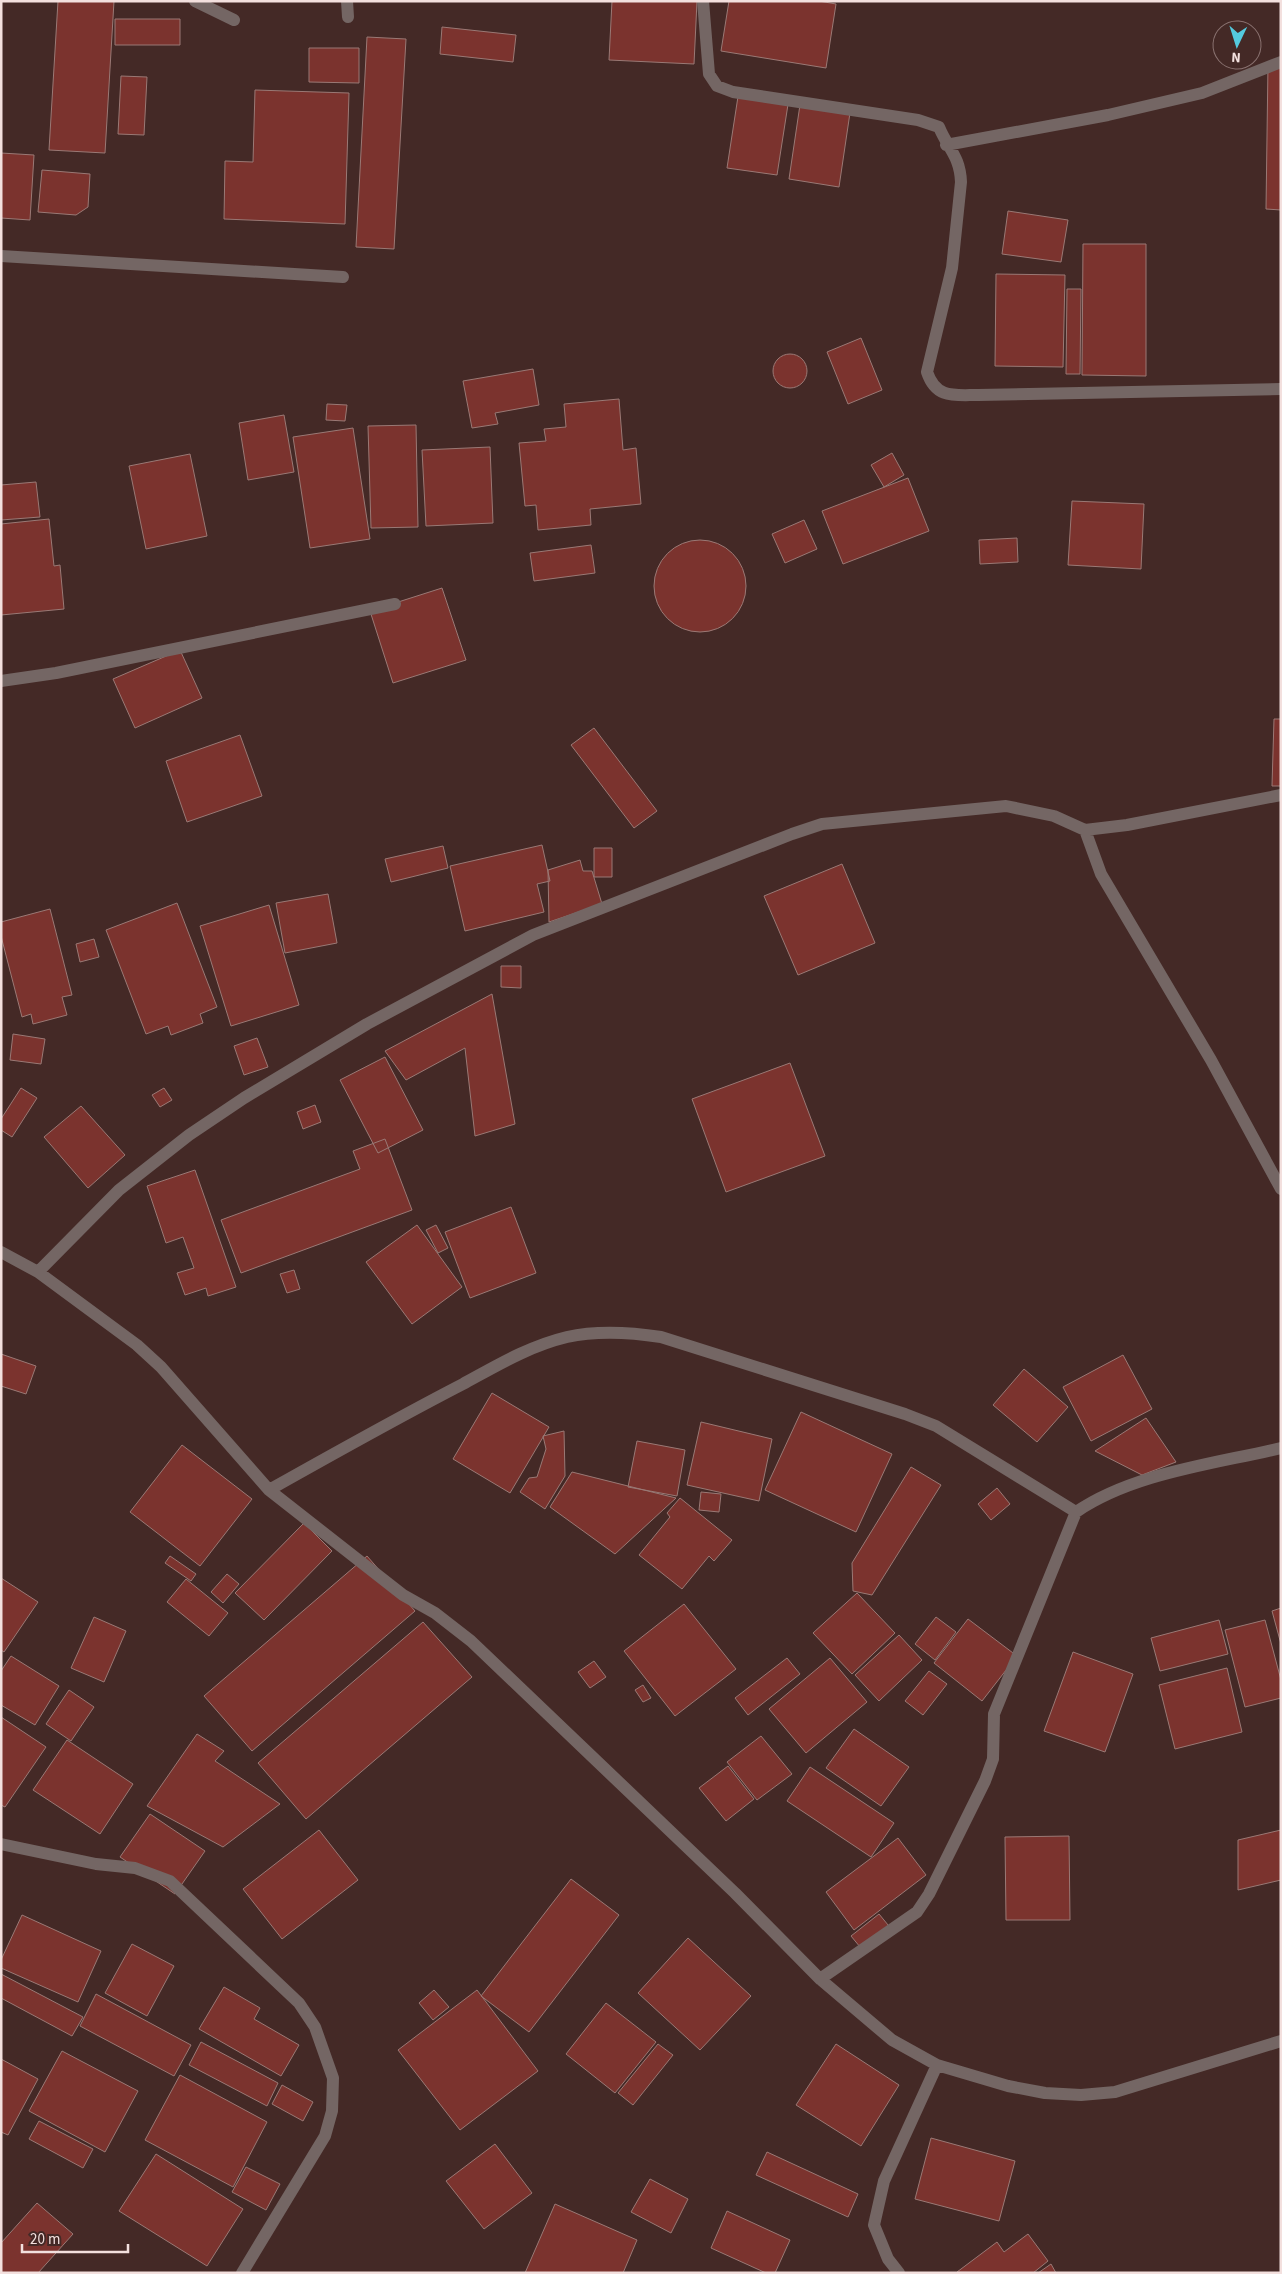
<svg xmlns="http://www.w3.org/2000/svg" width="1282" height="2274" viewBox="0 0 1282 2274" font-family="'Source Sans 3',sans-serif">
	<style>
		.building { fill: #7b332e; stroke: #9a7975 }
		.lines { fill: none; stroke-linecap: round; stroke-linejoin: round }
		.minor { stroke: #746664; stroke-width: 12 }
	</style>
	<rect width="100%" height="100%" fill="#442926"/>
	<!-- building -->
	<path class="building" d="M58,1H114L105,153L49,150Z
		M612,1H697L694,64L609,60Z
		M729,1H819L836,4L826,68L721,51Z
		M115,19H180V45H115Z
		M442,27L516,35L513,62L440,54Z
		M367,37L406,39L394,249L356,247Z
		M309,48H359V83L309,82Z
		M1268,64L1281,65V210L1266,209Z
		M121,76L147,77L144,135L118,134Z
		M255,90L349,93L345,224L224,219L225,161L253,162Z
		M739,90L789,98L777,175L727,168Z
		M801,98L851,106L839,187L789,179Z
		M1,153L34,155L30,220L1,218Z
		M42,170L90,174L88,207L76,215L38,212Z
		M1008,211L1068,220L1061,262L1002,254Z
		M1083,244H1146V376L1082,375Z
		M996,274L1065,275L1063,367L995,366Z
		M1067,289H1081L1080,374H1066Z
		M861,338L882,390L848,404L827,352Z
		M773 371a17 17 0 1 1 34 0a17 17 0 1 1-34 0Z
		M533,369L539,405L495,413L498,424L472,428L463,381Z
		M619,399L623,450L636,448L641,504L590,509L591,525L538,530L536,505L525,506L519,443L546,441L544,429L566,427L564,404Z
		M327,404L347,405L345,421L326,420Z
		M284,415L294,472L248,480L239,423Z
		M416,425L418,527L371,528L368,426Z
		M353,428L370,539L310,548L293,437Z
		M490,447L493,523L426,526L422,450Z
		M892,453L904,475L884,487L871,465Z
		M190,454L207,536L146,549L129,466Z
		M908,478L929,531L843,564L822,511Z
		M36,482L40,517L1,520V485Z
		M1072,501L1144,504L1141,569L1068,565Z
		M49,519L54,566L60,565L64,609L1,615V524Z
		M804,520L817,549L785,563L772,534Z
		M1017,538L1018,562L980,564L979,540Z
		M654 586a46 46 0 1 1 92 0a46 46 0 1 1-92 0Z
		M591,545L595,573L534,581L530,553Z
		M442,588L466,660L393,683L370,611Z
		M180,650L202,698L135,728L113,679Z
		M1274,719H1281V786H1272Z
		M594,728L657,811L634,828L571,745Z
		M240,735L262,796L187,822L166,761Z
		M542,845L550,881L537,884L544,912L465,931L450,866Z
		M443,846L448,868L391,882L385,859Z
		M594,848H612V877H594Z
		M580,860L583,871H592L602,904L549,922L548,870Z
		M842,864L875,943L798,975L764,896Z
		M328,894L337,943L285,953L276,903Z
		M177,903L217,1007L200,1014L203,1023L171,1035L168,1026L146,1034L106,930Z
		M269,905L299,1005L231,1026L200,926Z
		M50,909L72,995L62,997L67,1015L33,1024L31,1014L22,1017L1,936V922Z
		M94,939L99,957L80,962L76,944Z
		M501,966H521V988L501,987Z
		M492,994L515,1124L475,1136L465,1048L406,1080L385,1051Z
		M13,1034L45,1039L41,1064L10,1060Z
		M257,1038L268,1067L244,1075L234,1046Z
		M385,1057L423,1130L378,1153L340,1080Z
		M790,1063L825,1156L726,1192L692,1099Z
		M21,1088L37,1098L12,1137L1,1130V1119Z
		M164,1088L172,1100L160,1107L152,1095Z
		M315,1105L321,1122L303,1129L297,1112Z
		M81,1106L125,1155L88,1188L44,1137Z
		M385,1139L412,1210L241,1273L221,1220L360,1169L353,1151Z
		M195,1170L236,1287L208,1296L206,1288L185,1295L177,1273L194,1268L183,1237L166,1243L147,1186Z
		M511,1207L536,1273L470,1298L445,1232Z
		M417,1225L462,1287L412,1324L366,1262Z
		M436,1225L448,1248L438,1253L426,1230Z
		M294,1270L300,1289L287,1293L280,1274Z
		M1,1354L36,1366L26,1394L1,1386Z
		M1123,1355L1152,1409L1091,1441L1063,1387Z
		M1024,1369L1068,1407L1037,1442L993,1405Z
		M492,1393L549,1427L510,1493L453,1459Z
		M801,1412L892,1454L856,1532L765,1490Z
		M1146,1418L1176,1462L1142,1475L1095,1451Z
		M701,1422L772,1439L759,1501L687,1485Z
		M564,1431L565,1476L545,1509L520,1492L529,1478L537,1477L546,1449L543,1436Z
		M637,1441L685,1450L677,1496L628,1487Z
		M182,1445L252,1499L200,1566L130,1512Z
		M911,1467L941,1485L872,1595L853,1591L852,1563Z
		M572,1472L676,1498L615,1554L550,1507Z
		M997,1488L1010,1504L991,1520L978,1504Z
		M701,1492L721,1494L719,1512L699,1510Z
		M680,1498L732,1540L714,1561L709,1556L682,1589L639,1555L670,1517L667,1513Z
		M304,1523L332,1551L264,1620L235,1593Z
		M170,1556L196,1574L191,1581L165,1563Z
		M367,1556L415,1611L252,1751L204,1696Z
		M227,1574L239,1584L223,1603L211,1592Z
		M1,1578L38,1602L4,1652L1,1650Z
		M186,1579L228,1613L209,1636L167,1602Z
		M857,1593L895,1633L852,1674L813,1633Z
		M684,1604L736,1669L675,1716L624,1651Z
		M1281,1608V1644L1272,1611Z
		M94,1617L126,1631L104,1682L71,1668Z
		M936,1617L956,1632L935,1660L915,1644Z
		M968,1619L1017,1656L982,1701L934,1663Z
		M1219,1620L1228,1654L1160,1671L1151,1638Z
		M1265,1620L1281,1680V1698L1245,1707L1225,1630Z
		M423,1622L472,1677L306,1819L258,1763Z
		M899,1635L922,1660L879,1701L855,1675Z
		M1073,1652L1133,1674L1105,1752L1044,1731Z
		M11,1656L59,1686L35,1725L1,1705V1671Z
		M787,1658L800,1674L748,1715L735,1698Z
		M830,1658L867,1702L806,1753L769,1709Z
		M594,1661L606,1677L590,1688L578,1672Z
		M1227,1668L1242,1732L1175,1749L1159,1685Z
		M929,1671L947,1684L923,1715L905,1701Z
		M643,1685L651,1698L643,1702L635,1690Z
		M69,1690L94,1707L71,1741L46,1724Z
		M1,1717L46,1747L5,1807L1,1805Z
		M854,1729L909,1767L881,1806L826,1768Z
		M197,1734L224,1751L215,1761L280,1804L223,1847L147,1806Z
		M761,1736L792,1774L757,1800L727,1762Z
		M67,1740L133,1784L100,1834L33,1790Z
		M728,1766L754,1799L726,1821L699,1788Z
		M810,1767L894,1823L871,1857L787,1801Z
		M150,1814L205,1851L175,1894L120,1857Z
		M319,1830L358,1880L282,1939L243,1889Z
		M1281,1830V1880L1238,1890V1840Z
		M1069,1836L1070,1920H1006L1005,1837Z
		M898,1838L926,1875L854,1930L826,1892Z
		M571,1879L619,1915L529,2032L481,1996Z
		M879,1914L893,1931L865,1953L851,1936Z
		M22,1915L101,1951L78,2002L1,1968V1960Z
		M688,1938L751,1996L700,2050L638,1993Z
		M132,1944L174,1966L147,2016L105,1993Z
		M1,1974L83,2017L72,2036L1,1998Z
		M224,1987L260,2008L254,2019L299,2045L281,2076L199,2029Z
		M434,1990L449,2007L433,2020L419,2003Z
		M477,1990L538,2071L460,2130L398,2050Z
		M96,1994L191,2045L174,2076L80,2026Z
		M606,2003L656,2042L615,2093L566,2054Z
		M201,2042L278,2083L267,2106L189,2065Z
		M658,2044L673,2055L633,2105L618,2093Z
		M836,2044L899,2085L861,2146L796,2105Z
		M62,2051L138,2091L105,2152L29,2111Z
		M1,2059L38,2079L8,2135L1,2132Z
		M180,2075L267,2122L233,2187L145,2140Z
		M282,2085L313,2102L303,2121L272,2104Z
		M39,2121L93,2149L83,2168L29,2139Z
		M931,2138L1015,2161L999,2221L915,2199Z
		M495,2144L532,2193L484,2229L446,2181Z
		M767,2152L858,2194L848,2217L756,2175Z
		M156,2154L243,2209L207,2266L119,2211Z
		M246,2167L280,2184L266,2210L232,2192Z
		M650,2179L688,2199L671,2233L631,2212Z
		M37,2203L73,2234L38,2273H1V2243Z
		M555,2204L637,2240L623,2273H525Z
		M727,2211L790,2240L775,2273H766L711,2248Z
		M1028,2234L1048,2261L1033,2273L957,2272L997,2242L1004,2252Z
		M1051,2264L1056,2273H1038Z"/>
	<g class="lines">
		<!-- minor -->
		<path class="minor" d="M195,1L234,20
			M347,1L348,17
			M703,1L709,74L717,86L733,92L918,120L939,127C948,149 960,156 961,182L952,268L927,372C936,399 954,395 978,395L1281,389
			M946,145L1108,115L1202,93L1281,62
			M1,256L343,277
			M1,681L56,673L395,604
			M1085,830L1101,874L1211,1060L1281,1189
			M1,1252L38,1272L137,1345L161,1367L269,1490L403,1595L435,1613L471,1641L735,1893L820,1979L892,2040L937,2065L1008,2086L1045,2093L1081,2095L1115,2092L1281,2041
			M38,1272L119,1190L189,1135L244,1098L367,1024L533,935L792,834L822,824L1006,806L1054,816L1085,830L1127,825L1281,795
			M269,1490C333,1454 397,1418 463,1384C496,1366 529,1346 567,1337C598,1330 629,1332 661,1337L905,1414L936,1426L1076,1512C1133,1473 1214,1464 1281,1448
			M1,1844L96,1864L135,1868L170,1881L299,2003L315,2027L333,2078L332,2111L325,2136L242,2273
			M820,1979L917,1912L929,1894L985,1781L993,1759L994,1714L1076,1512
			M899,2273L888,2259L874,2225L884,2181L937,2065"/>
	</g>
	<!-- border -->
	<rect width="1282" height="2274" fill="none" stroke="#f3e0de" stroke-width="5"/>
	<!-- north arrow -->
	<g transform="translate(1237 45) rotate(184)"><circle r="24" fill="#442926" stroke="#8a7270"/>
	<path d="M0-4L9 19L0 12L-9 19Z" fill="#54cade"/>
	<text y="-8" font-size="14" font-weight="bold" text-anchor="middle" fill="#f3e0de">N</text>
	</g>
	<!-- scale -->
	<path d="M22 2244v8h106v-8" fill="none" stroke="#f3e0de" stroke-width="2.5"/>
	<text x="30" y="2244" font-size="15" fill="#f3e0de" stroke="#442926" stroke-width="4" paint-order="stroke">20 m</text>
</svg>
